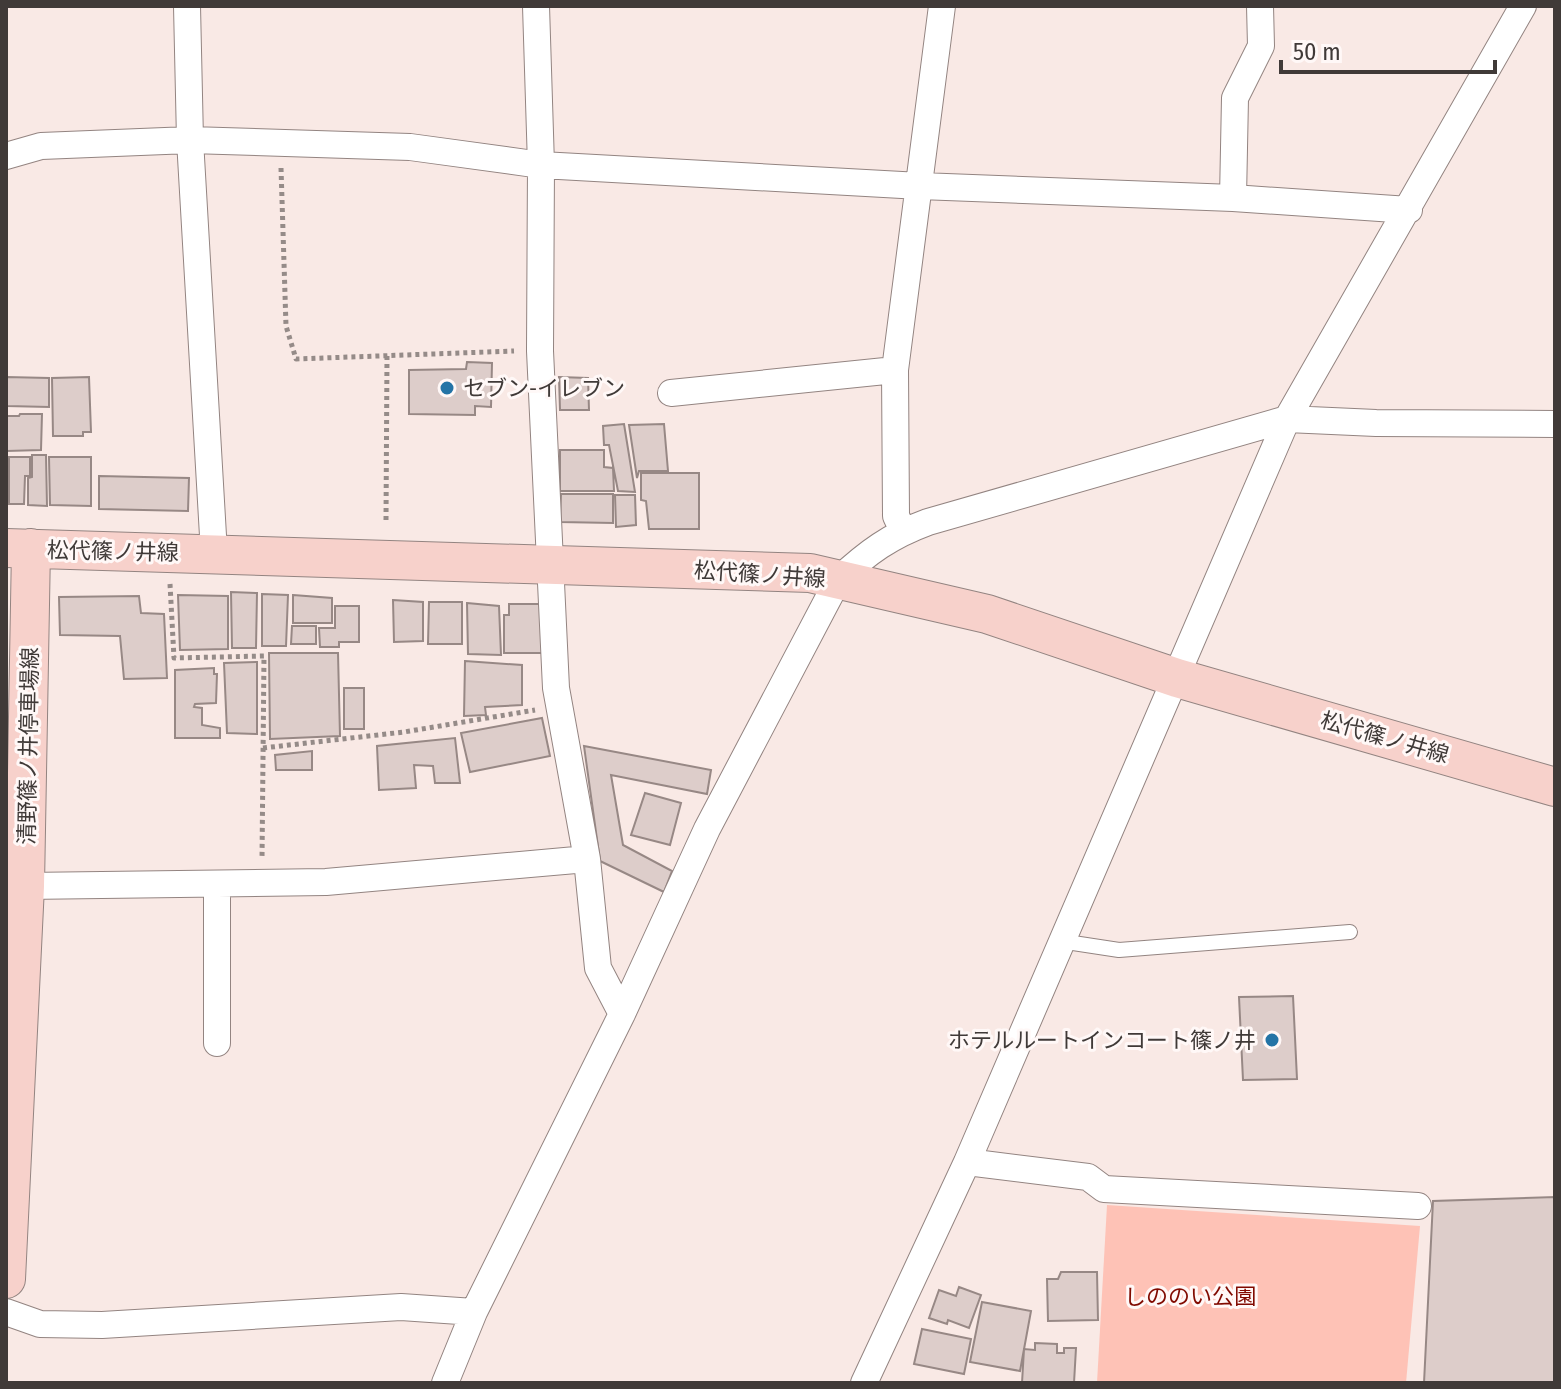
<svg xmlns="http://www.w3.org/2000/svg" width="1561" height="1389" viewBox="0 0 1561 1389" font-family="'Fira Sans Condensed','Noto Sans JP',sans-serif">
	<style>
		.green { fill: #fec2b6 }
		.building { fill: #ddcdca; stroke: #978885; stroke-width: 2 }
		.lines { fill: none; stroke-linecap: round; stroke-linejoin: round }
		.lane-casing { stroke: #938481; stroke-width: 16 }
		.street-casing { stroke: #938481; stroke-width: 28 }
		.secondary-casing { stroke: #938481; stroke-width: 40 }
		.path { stroke: #958b88; stroke-width: 5; stroke-dasharray: 4 4; stroke-linecap: butt }
		.lane { stroke: #fff; stroke-width: 14 }
		.street { stroke: #fff; stroke-width: 26 }
		.secondary { stroke: #f7d1cb; stroke-width: 38 }
		.poi-dot { fill: #2474a6; stroke: #fff8f7; stroke-width: 3 }
		.labels { text-anchor: middle; stroke-width: 6; stroke-linejoin: round; paint-order: stroke }
		.poi-label { font-size: 22px; fill: #403a38; stroke: #fff8f7; text-anchor: start }
		.street-label { font-size: 22px; fill: #403a38; stroke: #fff8f7 }
		.park-label { font-size: 22px; fill: #810a00; stroke: #fff8f7 }
	</style>
	<rect width="100%" height="100%" fill="#f9e9e5"/>
	<!-- green -->
	<path class="green" d="M1107,1205L1420,1226L1406,1383H1097Z"/>
	<!-- building -->
	<path class="building" d="M467,362L492,363L491,407L475,406V415L409,414V370L466,369Z
		M6,377L49,378V407L7,406Z
		M89,377L91,432H83V436H53L52,378Z
		M559,377L588,378L589,410H560Z
		M20,414H42L41,450L7,451L6,416H19Z
		M624,424L635,492L618,491L609,445H604L603,426Z
		M664,424L668,471H639L637,478L629,425Z
		M560,450H604V467L613,468L614,491H560Z
		M32,455H46L47,506L28,505V478L32,477Z
		M9,457H30V476H25L24,504H9Z
		M49,457H91V506L50,505Z
		M641,473H699V529H649L646,501L641,500Z
		M99,476L189,478L188,511L99,509Z
		M561,494H613V523L560,522Z
		M615,495H635L636,525L616,527Z
		M231,592L257,593L256,648H232Z
		M262,594L288,595L286,646H262Z
		M178,595L228,596V649L180,650Z
		M293,595L332,598V623H293Z
		M139,596L141,613L164,614L167,678L124,679L120,636L60,635L59,597Z
		M393,600L423,602V641L394,642Z
		M429,602H462V644H428Z
		M467,603L499,606L501,655L468,654Z
		M509,604H544L543,653H504V615H509Z
		M335,606H359V642H339V647H320L319,628H335Z
		M292,626H316V644H291Z
		M269,653H338L340,736L270,739Z
		M465,661L522,665V705L485,707L486,715L464,716Z
		M257,662V734L227,733L224,663Z
		M214,668V674H217L216,703L195,704L194,707L202,708V725L220,728V738H175V670Z
		M344,688H364V729H344Z
		M542,718L550,756L470,772L461,733Z
		M455,738L460,783H435L433,766L414,765L416,788L379,790L377,746Z
		M584,746L711,770L707,794L611,775L623,845L672,871L664,892L600,861Z
		M312,751V770H276L275,755Z
		M645,793L681,803L670,845L631,835Z
		M1293,996L1297,1079L1243,1080L1239,997Z
		M1555,1197V1383H1424L1433,1201Z
		M1061,1272H1097L1098,1320L1048,1321L1047,1279H1058Z
		M959,1287L981,1295L969,1328L948,1320L947,1324L929,1318L939,1290L956,1296Z
		M982,1302L1031,1311L1020,1371L970,1362Z
		M922,1329L971,1339L964,1374L914,1364Z
		M1035,1343L1057,1344V1353H1064V1348H1076L1074,1383H1022L1024,1349L1035,1350Z"/>
	<g class="lines">
		<!-- lane casing -->
		<g class="lane-casing">
			<path id="lane" d="M1060,941L1119,950L1350,932"/>
		</g>
		<!-- street casing -->
		<g class="street-casing">
			<path id="street" d="M187,6L190,140L214,553
				M536,6L541,165L540,351L556,688L587,859
				M6,156L41,146L190,140L410,147L541,165L920,186L1233,198L1409,210
				M1233,198L1235,98L1261,46L1260,6
				M671,393L895,370
				M903,531L896,516L895,370L942,6
				M217,884V1043
				M25,886L326,882L587,859L598,968L622,1014
				M967,1162L1088,1177L1104,1189L1418,1206
				M6,1312L40,1324L102,1325L401,1307L474,1312
				M445,1383L474,1312L622,1014L707,829L838,580C868,552 890,536 928,522L1287,419L1376,423L1555,424
				M864,1383L967,1162L1287,419L1523,6"/>
		</g>
		<!-- secondary casing -->
		<g class="secondary-casing">
			<path id="secondary" d="M6,548L810,573L987,614L1177,678L1555,787
				M6,1279L25,886L31,548"/>
		</g>
		<!-- path -->
		<path class="path" d="M281,168L286,326L296,359L514,351
			M386,520L387,356
			M170,584L174,658L264,656L262,859
			M263,748L404,732L535,710"/>
		<!-- lane -->
		<use href="#lane" class="lane"/>
		<!-- street -->
		<use href="#street" class="street"/>
		<!-- secondary -->
		<use href="#secondary" class="secondary"/>
	</g>
	<!-- markers -->
	<g class="poi-dot">
		<circle cx="447" cy="388" r="8"/>
		<circle cx="1272" cy="1040" r="8"/>
	</g>
	<g class="labels">
		<!-- poi labels -->
		<g class="poi-label">
			<text x="463" y="396">セブン-イレブン</text>
			<text x="1256" y="1048" text-anchor="end">ホテルルートインコート篠ノ井</text>
		</g>
		<!-- street labels -->
		<g class="street-label">
			<text transform="translate(113 551) rotate(1)" y="8">松代篠ノ井線</text>
			<text transform="translate(760 574) rotate(4)" y="8">松代篠ノ井線</text>
			<text transform="translate(1385 737) rotate(16)" y="8">松代篠ノ井線</text>
			<text transform="translate(28 746) rotate(-89)" y="8">清野篠ノ井停車場線</text>
		</g>
		<!-- park labels -->
		<g class="park-label">
			<text x="1190" y="1304">しののい公園</text>
		</g>
	</g>
	<!-- border -->
	<rect width="1561" height="1389" fill="none" stroke="#403a38" stroke-width="16"/>
	<!-- scale -->
	<path d="M1281 60v12h214v-12" fill="none" stroke="#403a38" stroke-width="4"/>
	<text x="1293" y="60" font-size="24" fill="#403a38" stroke="#fff8f7" stroke-width="6" paint-order="stroke">50 m</text>
</svg>
